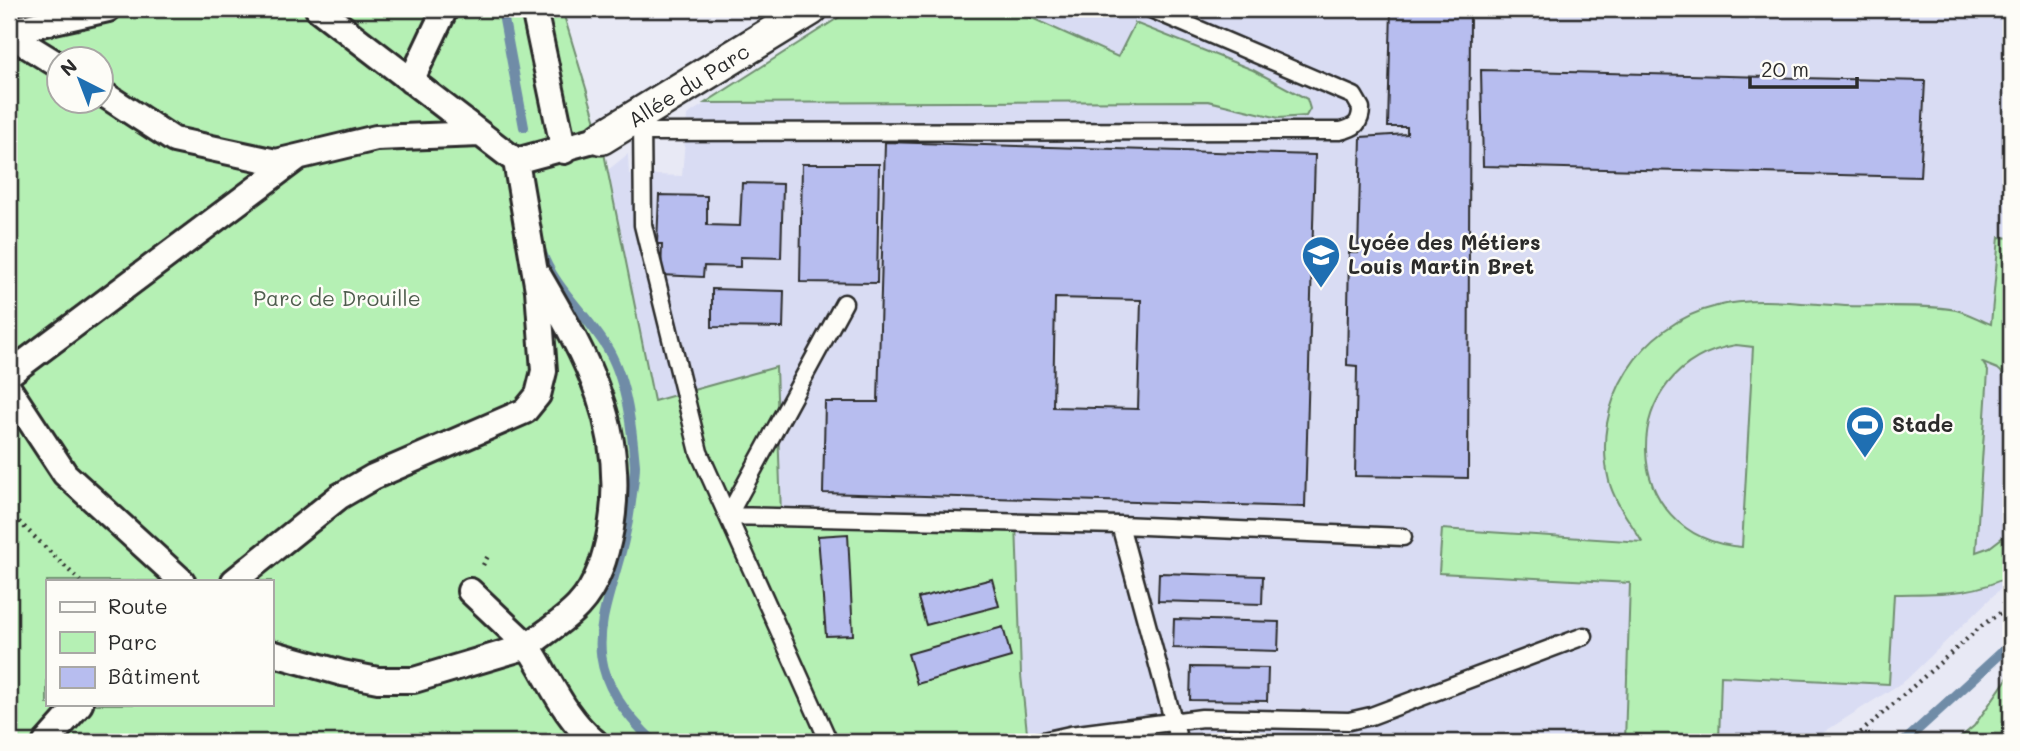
<svg xmlns="http://www.w3.org/2000/svg" width="2020" height="751" viewBox="0 0 2020 751" font-family="Mali,sans-serif">
	<style>
		.built { fill: #d9dcf3 }
		.green { fill: #b5f0b4; stroke: #708e70; stroke-width: 2; fill-rule: evenodd }
		.lines { fill: none; stroke-linecap: round; stroke-linejoin: round }
		.stream { stroke: #708ca7; stroke-width: 10 }
		.building { fill: #b7bdef; stroke: #2b2b2b; stroke-width: 2; fill-rule: evenodd }
		.service-casing { stroke: #2b2b2b; stroke-width: 21 }
		.pedestrian-casing { stroke: #2b2b2b; stroke-width: 30 }
		.minor-casing { stroke: #2b2b2b; stroke-width: 37 }
		.path { stroke: #2b2b2b; stroke-width: 4.5; stroke-dasharray: 2 5; stroke-linecap: butt }
		.service { stroke: #fdfcf7; stroke-width: 16 }
		.pedestrian { stroke: #fdfcf7; stroke-width: 24 }
		.minor { stroke: #fdfcf7; stroke-width: 32 }
		.labels { text-anchor: middle; stroke-width: 5; stroke-linejoin: round; paint-order: stroke }
		.street-label { font-size: 21px; fill: #2b2b2b; stroke: #fdfcf7 }
		.poi-label { font-size: 21px; font-weight: bold; fill: #2b2b2b; stroke: #fdfcf7; text-anchor: start }
		.park-label { font-size: 21px; fill: #4e5c4d; stroke: #fdfcf7 }
	</style>
	<rect width="100%" height="100%" fill="#e8e9f5"/>
	<filter id="ink" filterUnits="userSpaceOnUse"><feTurbulence type="fractalNoise" baseFrequency=".0143" numOctaves="2"/><feDisplacementMap in="SourceGraphic" scale="14" xChannelSelector="R" yChannelSelector="G"/><feConvolveMatrix kernelMatrix="1 2 1 2 8 2 1 2 1" color-interpolation-filters="sRGB"/></filter>
	<g filter="url(#ink)">
		<!-- built -->
		<path class="built" d="M852,9H2003L2011,143V586L1999,590L1906,680L1813,739L1781,742H1548L1251,733L1166,742H733L654,402L608,170L628,154L629,174L682,176L687,115Z"/>
		<!-- green -->
		<path class="green" d="M9,9H562L601,138L654,401L776,367L781,515L1016,522L1021,675L1028,742H9ZM60,60H102V102H60ZM47,581H271V704H47Z
			M852,9H1012L1118,57L1135,23L1253,70L1307,99L1310,109L1306,116L1279,118L1208,101L705,103Z
			M1999,237L2011,238V381L1998,369L1983,363L1988,371L1976,552L1990,547L2011,531V575C1974,596 1935,593 1894,594L1889,684L1721,676L1719,742H1625L1630,583L1439,573L1442,529L1642,542C1631,522 1615,504 1609,481C1590,403 1640,324 1717,306C1757,296 1804,304 1845,306C1875,307 1929,304 1956,310C1968,313 1980,320 1991,324ZM1736,345L1753,347L1742,547C1616,538 1614,365 1736,345Z
			M2011,673V742H1955L1974,726Z"/>
		<g class="lines">
			<!-- stream -->
			<path class="stream" d="M502,9L524,127
				M541,250C553,288 590,317 609,351C627,383 632,430 635,465C635,477 632,491 631,502C618,607 558,652 654,742
				M1904,742L2011,644"/>
		</g>
		<!-- building -->
		<path class="building" d="M589,9H624L591,16Z
			M1391,9H1470L1468,478L1355,476L1357,366L1347,365L1349,253H1358L1361,137L1407,134V127H1388Z
			M1481,70L1925,81L1920,177L1483,166Z
			M885,142L1315,155L1305,507L823,493L825,402H878ZM1055,298L1141,300L1138,409L1053,407Z
			M802,164H879L877,283L800,282Z
			M742,183L783,184L781,258L740,257V267L704,266L703,277L661,275L662,244H657L659,195L707,196V225L740,226Z
			M712,289L784,291L783,328L712,327Z
			M848,534L853,635L826,636L818,536Z
			M1159,573L1263,576L1262,604L1158,601Z
			M992,579L999,606L926,625L918,598Z
			M1174,619L1279,622L1278,651L1173,648Z
			M1003,627L1011,657L917,684L908,654Z
			M1191,667L1268,668L1267,701L1190,700Z"/>
		<g class="lines">
			<!-- service casing -->
			<g class="service-casing">
				<path id="service" d="M642,121L643,225L699,452L829,742
					M642,132L1340,131C1355,128 1361,123 1361,108L1354,96L1151,9
					M844,303L728,516L1120,525
					M1038,742L1070,735L1202,718L1349,721L1371,716L1584,636
					M1179,742L1120,525L1403,537"/>
			</g>
			<!-- pedestrian casing -->
			<g class="pedestrian-casing">
				<path id="pedestrian" d="M318,9L516,161L601,138
					M534,9L564,151
					M9,25L26,45L60,66
					M9,31L108,9
					M411,81L445,9
					M102,93L174,140L276,162L376,138L480,134
					M539,276C587,358 627,428 611,528C606,555 598,585 578,606C564,621 544,633 528,646C550,679 563,716 595,742
					M9,374L297,158
					M9,389L65,474L182,581
					M234,581L340,496L373,477L525,411L538,395L544,371L538,290L516,161
					M470,591L528,646
					M271,653L342,673L378,680H414L528,646
					M46,742L80,704"/>
			</g>
			<!-- minor casing -->
			<g class="minor-casing">
				<path id="minor" d="M601,138L811,9"/>
			</g>
			<!-- path -->
			<path class="path" d="M9,512L80,581
				M483,565L488,556
				M1850,742L1985,623L2011,606"/>
			<!-- service -->
			<use href="#service" class="service"/>
			<!-- pedestrian -->
			<use href="#pedestrian" class="pedestrian"/>
			<!-- minor -->
			<use href="#minor" class="minor"/>
		</g>
	</g>
	<!-- icons -->
	<defs>
		<g id="school-pin" transform="scale(2.0125)"><path d="M0 17L-7.5 6A9.5 9.5 0 1 1 7.5 6Z" fill="#1f6fb2" stroke="#fdfcf7"/><path d="M0-5L7-2L0 1L-7-2ZM-4 1L0 2.5L4 1V4Q0 6-4 4Z" fill="#fff"/></g>
		<g id="stadium-pin" transform="scale(2.0125)"><path d="M0 17L-7.5 6A9.5 9.5 0 1 1 7.5 6Z" fill="#1f6fb2" stroke="#fdfcf7"/><path d="M0-5a6.5 5 0 1 0 0 10a6.5 5 0 1 0 0-10ZM-3.5-1.8h7v3.6h-7Z" fill="#fff"/></g>
	</defs>
	<g fill-rule="evenodd">
		<use href="#school-pin" x="1321" y="255"/>
		<use href="#stadium-pin" x="1865" y="425"/>
	</g>
	<g class="labels">
		<!-- street labels -->
		<g class="street-label">
			<text transform="translate(689 86) rotate(-32)" y="7">Allée du Parc</text>
		</g>
		<!-- poi labels -->
		<g class="poi-label">
			<text x="1348" y="250">Lycée des Métiers<tspan x="1348" dy="24">Louis Martin Bret</tspan></text>
			<text x="1892" y="432">Stade</text>
		</g>
		<!-- park labels -->
		<g class="park-label">
			<text x="337" y="306">Parc de Drouille</text>
		</g>
	</g>
	<!-- margin -->
	<rect width="2020" height="751" fill="none" stroke="#fdfcf7" stroke-width="35"/>
	<rect x="18" y="18" width="1985" height="716" fill="none" stroke="#2b2b2b" stroke-width="2.5" filter="url(#ink)"/>
	<!-- legend -->
	<rect x="46" y="580" width="228" height="126" fill="#fdfcf7" stroke="#a9a8a5" stroke-width="2"/>
	<rect x="60" y="602" width="35" height="10" fill="#fdfcf7" stroke="#a9a8a5" stroke-width="2"/>
	<text x="108" y="614" font-size="21" fill="#2b2b2b">Route</text>
	<rect x="60" y="632" width="35" height="21" fill="#b5f0b4" stroke="#a9a8a5" stroke-width="2"/>
	<text x="108" y="650" font-size="21" fill="#2b2b2b">Parc</text>
	<rect x="60" y="667" width="35" height="21" fill="#b7bdef" stroke="#a9a8a5" stroke-width="2"/>
	<text x="108" y="684" font-size="21" fill="#2b2b2b">Bâtiment</text>
	<!-- north arrow -->
	<g transform="translate(80 80) rotate(318)"><circle r="33" fill="#fdfcf7" stroke="#a9a8a5" stroke-width="2"/>
	<path d="M0-5L12 26L0 18L-12 26Z" fill="#1f6fb2"/>
	<text y="-10" font-size="19" font-weight="bold" text-anchor="middle" fill="#2b2b2b">N</text>
	</g>
	<!-- scale -->
	<path d="M1750 77v10h107v-10" fill="none" stroke="#2b2b2b" stroke-width="3.5"/>
	<text x="1761" y="77" font-size="21" fill="#2b2b2b" stroke="#fdfcf7" stroke-width="5" paint-order="stroke">20 m</text>
</svg>
